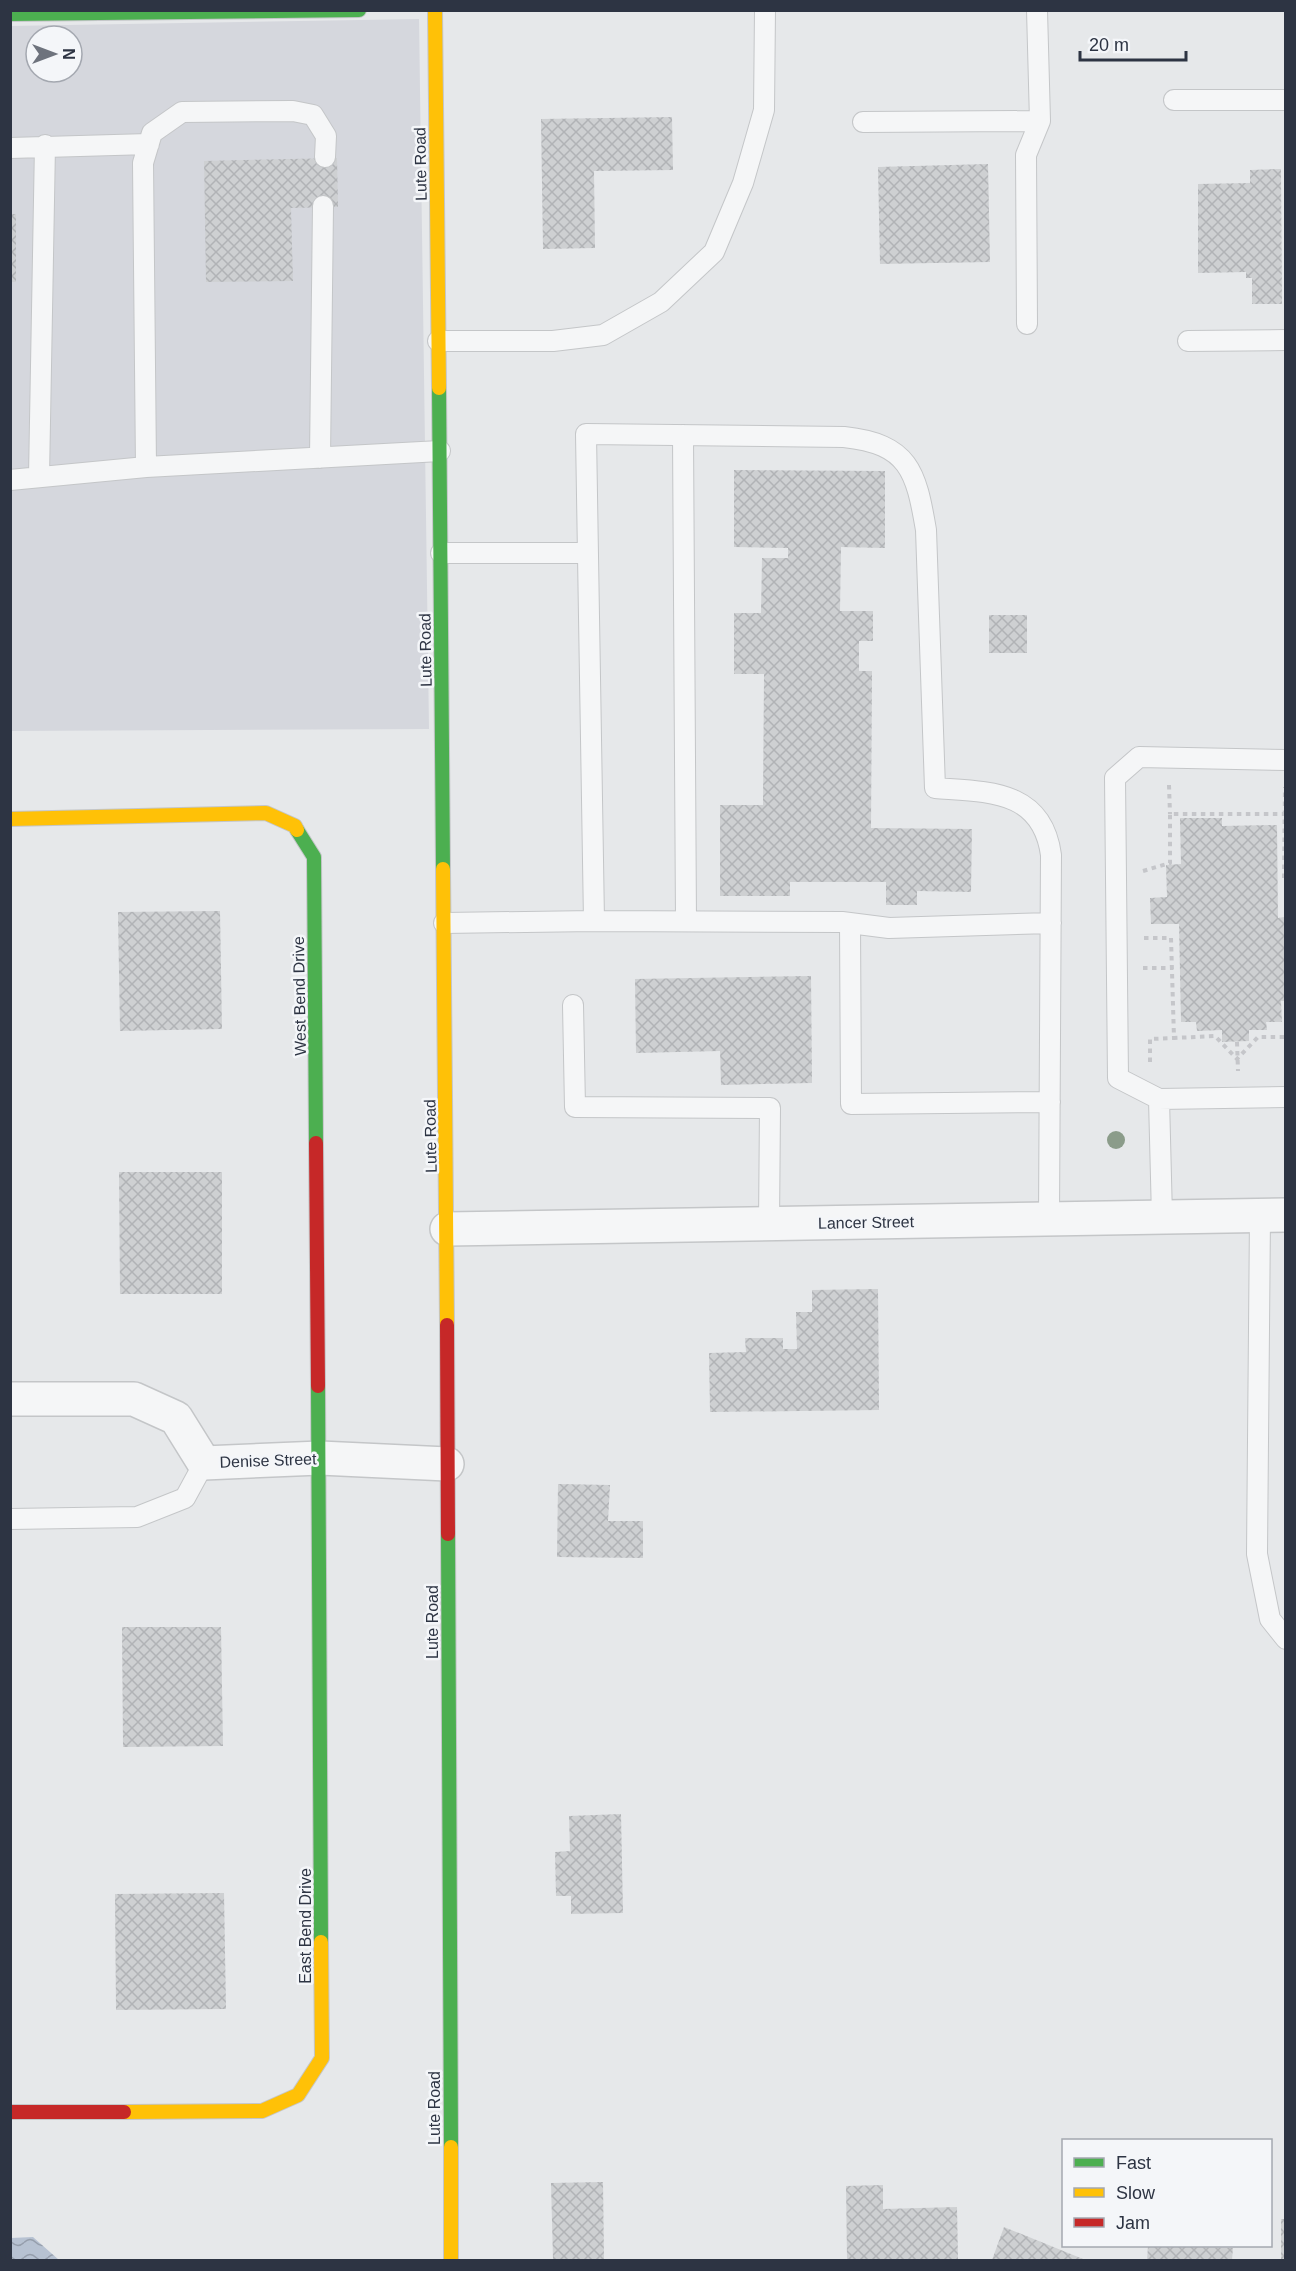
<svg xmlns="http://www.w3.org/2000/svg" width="1296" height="2271" viewBox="0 0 1296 2271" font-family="Arial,sans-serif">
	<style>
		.built { fill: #d5d7dd; fill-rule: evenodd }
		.water { fill: url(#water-waves) }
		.building { fill: url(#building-cross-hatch) }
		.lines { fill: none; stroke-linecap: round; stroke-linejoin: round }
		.lane-casing { stroke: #c4c6c8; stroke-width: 22 }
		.street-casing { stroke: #c4c6c8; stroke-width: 36 }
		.fast-casing { stroke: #c4c6c8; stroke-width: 16 }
		.slow-casing { stroke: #c4c6c8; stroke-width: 16 }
		.jam-casing { stroke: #c4c6c8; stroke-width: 16 }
		.path { stroke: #c5c6ca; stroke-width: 4; stroke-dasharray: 4.5 4.5; stroke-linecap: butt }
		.lane { stroke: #f5f6f7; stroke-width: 20 }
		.street { stroke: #f5f6f7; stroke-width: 33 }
		.fast { stroke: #4caf50; stroke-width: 14 }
		.slow { stroke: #ffc107; stroke-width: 14 }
		.jam { stroke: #c62828; stroke-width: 14 }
		.tree { fill: #8b9c8a }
		.labels { text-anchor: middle; stroke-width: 5; stroke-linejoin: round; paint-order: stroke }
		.street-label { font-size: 16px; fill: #2d3443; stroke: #f4f6f9 }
	</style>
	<defs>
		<pattern id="water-waves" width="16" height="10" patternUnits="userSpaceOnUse" patternTransform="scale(1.5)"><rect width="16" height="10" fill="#b7c2d2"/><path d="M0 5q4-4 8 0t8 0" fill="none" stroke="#959eac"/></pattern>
		<pattern id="building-cross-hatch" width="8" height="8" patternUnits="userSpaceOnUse" patternTransform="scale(1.5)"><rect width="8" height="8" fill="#ced0d2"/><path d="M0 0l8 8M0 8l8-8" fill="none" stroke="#b1b3b6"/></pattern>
	</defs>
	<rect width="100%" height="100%" fill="#e6e8ea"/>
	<!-- built -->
	<path class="built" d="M419,19L429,729L11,731L10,26ZM36,36H72V72H36Z"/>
	<!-- water -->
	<path class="water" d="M33,2237L59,2260H11V2238Z"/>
	<!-- building -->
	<path class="building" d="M672,117L673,170L594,171L595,248L543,249L541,119Z
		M337,158L338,207L291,208L293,281L206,282L204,161Z
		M988,164L990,262L880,264L878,167Z
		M1281,169L1282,304H1252V278H1246V272L1198,273V184L1250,183V170Z
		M10,214H16V282H10Z
		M734,470L885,471V548L841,547L840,611H873V641H859V671H872L871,828L972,829L971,892L917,891V905H886V882H790V896H720V805H763L764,674H734V613H761L762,558H788V548L734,547Z
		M989,615H1027V653H989Z
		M1180,818H1222V826L1277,825L1278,918L1284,917L1285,1001H1281L1282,1022H1266L1267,1030H1249V1041L1222,1042V1030L1197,1031L1196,1022H1181L1179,924H1151L1150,898L1167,897L1166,865L1181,864Z
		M220,911L222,1029L120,1031L118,912Z
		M811,976L812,1083L721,1085L720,1051L636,1053L635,979Z
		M119,1172H222V1294H120Z
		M878,1289L879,1410L710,1412L709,1353L746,1352L745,1338H783V1349H797L796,1312H812V1290Z
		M558,1484L610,1485L608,1521H643V1558L557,1557Z
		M122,1627H221L223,1746L123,1747Z
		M621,1814L623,1913L571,1914V1896H556L555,1852L570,1851L569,1816Z
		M224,1893L226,2009L116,2010L115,1894Z
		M603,2182L604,2260H553L551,2183Z
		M883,2185V2209L957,2207L958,2260H847L846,2186Z
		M1281,2219H1286V2260H1281Z
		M1004,2227L1083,2259L1082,2260H992Z
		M1148,2246L1233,2248L1232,2260H1147Z"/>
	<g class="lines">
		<!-- lane casing -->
		<g class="lane-casing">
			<path id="lane" d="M1174,100H1286
				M863,122L1040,121
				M10,148L149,144
				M1027,324L1026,155L1040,121L1037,10
				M438,341H553L603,335L661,302L714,252L743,183L764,110L765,10
				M1188,341L1286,340
				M683,435L686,921
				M320,458L323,206
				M146,467L143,163L152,133L182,112L293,111L313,115L326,136L325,157
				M39,477L45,145
				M10,480L146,467L440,451
				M441,553H588
				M1286,760L1139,757L1115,778L1118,1078L1159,1099L1286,1097
				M444,923L594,921
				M850,923L851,1104L1050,1102
				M573,1005L575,1107L770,1108L769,1224
				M1159,1099L1162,1217
				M1260,1216L1257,1554L1270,1619L1286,1639
				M1049,1219L1051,855C1042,789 987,792 935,788L926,530C916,471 909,444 844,437L586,434L594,921L842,922L889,928L1051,923
				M10,1519L137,1517L185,1498L204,1463"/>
		</g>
		<!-- street casing -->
		<g class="street-casing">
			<path id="street" d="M447,1229L1286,1215
				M10,1399H134L176,1418L204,1463L320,1458L447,1464"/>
		</g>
		<!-- fast casing -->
		<g class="fast-casing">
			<path id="fast" d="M10,14L359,10
				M439,388L443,869
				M297,830L314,857L316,1143
				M318,1386L321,1942
				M448,1534L451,2147"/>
		</g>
		<!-- slow casing -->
		<g class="slow-casing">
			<path id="slow" d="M435,10L439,388
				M10,819L266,813L295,826L297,830
				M443,869L447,1325
				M124,2112L262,2111L298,2095L322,2058L321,1942
				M451,2147V2260"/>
		</g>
		<!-- jam casing -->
		<g class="jam-casing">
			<path id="jam" d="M316,1143L318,1386
				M447,1325L448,1534
				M10,2112H124"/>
		</g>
		<!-- path -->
		<path class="path" d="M1169,785L1170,814
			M1143,871L1170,863V814H1284
			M1284,878L1285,787
			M1144,938H1171L1174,1038L1215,1036L1237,1059L1258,1037H1285
			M1143,968H1173
			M1237,1042L1238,1071
			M1150,1062V1039L1174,1038"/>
		<!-- lane -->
		<use href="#lane" class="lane"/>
		<!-- street -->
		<use href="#street" class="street"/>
		<!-- fast -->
		<use href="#fast" class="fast"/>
		<!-- slow -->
		<use href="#slow" class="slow"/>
		<!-- jam -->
		<use href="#jam" class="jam"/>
	</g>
	<!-- trees -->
	<circle class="tree" cx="1116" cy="1140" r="9"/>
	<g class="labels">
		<!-- street labels -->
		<g class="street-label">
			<text transform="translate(420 164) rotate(-91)" y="6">Lute Road</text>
			<text transform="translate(425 650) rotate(-91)" y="6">Lute Road</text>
			<text transform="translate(299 996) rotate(-91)" y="6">West Bend Drive</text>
			<text transform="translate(430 1136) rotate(-91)" y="6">Lute Road</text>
			<text transform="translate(866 1222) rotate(-1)" y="6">Lancer Street</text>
			<text transform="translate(268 1460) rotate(-2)" y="6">Denise Street</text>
			<text transform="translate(432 1622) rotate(-90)" y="6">Lute Road</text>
			<text transform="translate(305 1926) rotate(-90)" y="6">East Bend Drive</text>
			<text transform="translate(434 2108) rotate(-90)" y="6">Lute Road</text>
		</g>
	</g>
	<!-- border -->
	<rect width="1296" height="2271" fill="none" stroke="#2d3443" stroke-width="24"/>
	<!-- legend -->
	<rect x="1062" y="2139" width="210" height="108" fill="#f4f6f9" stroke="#a4a8b0" stroke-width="1.5"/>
	<rect x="1074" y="2158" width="30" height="9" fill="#4caf50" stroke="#a4a8b0" stroke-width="1.5"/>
	<text x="1116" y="2169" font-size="18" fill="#2d3443">Fast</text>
	<rect x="1074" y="2188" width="30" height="9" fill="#ffc107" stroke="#a4a8b0" stroke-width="1.5"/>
	<text x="1116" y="2199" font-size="18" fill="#2d3443">Slow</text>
	<rect x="1074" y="2218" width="30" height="9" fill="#c62828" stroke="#a4a8b0" stroke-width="1.5"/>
	<text x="1116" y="2229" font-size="18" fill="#2d3443">Jam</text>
	<!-- north arrow -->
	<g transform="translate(54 54) rotate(90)"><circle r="28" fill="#f4f6f9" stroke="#a4a8b0" stroke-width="1.5"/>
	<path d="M0-4.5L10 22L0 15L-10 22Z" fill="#6e737d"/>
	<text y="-9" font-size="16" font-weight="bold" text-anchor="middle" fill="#2d3443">N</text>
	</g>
	<!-- scale -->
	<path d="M1080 51v9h106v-9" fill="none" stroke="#2d3443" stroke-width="3"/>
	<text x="1089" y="51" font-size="18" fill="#2d3443" stroke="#f4f6f9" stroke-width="4.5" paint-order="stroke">20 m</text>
</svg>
